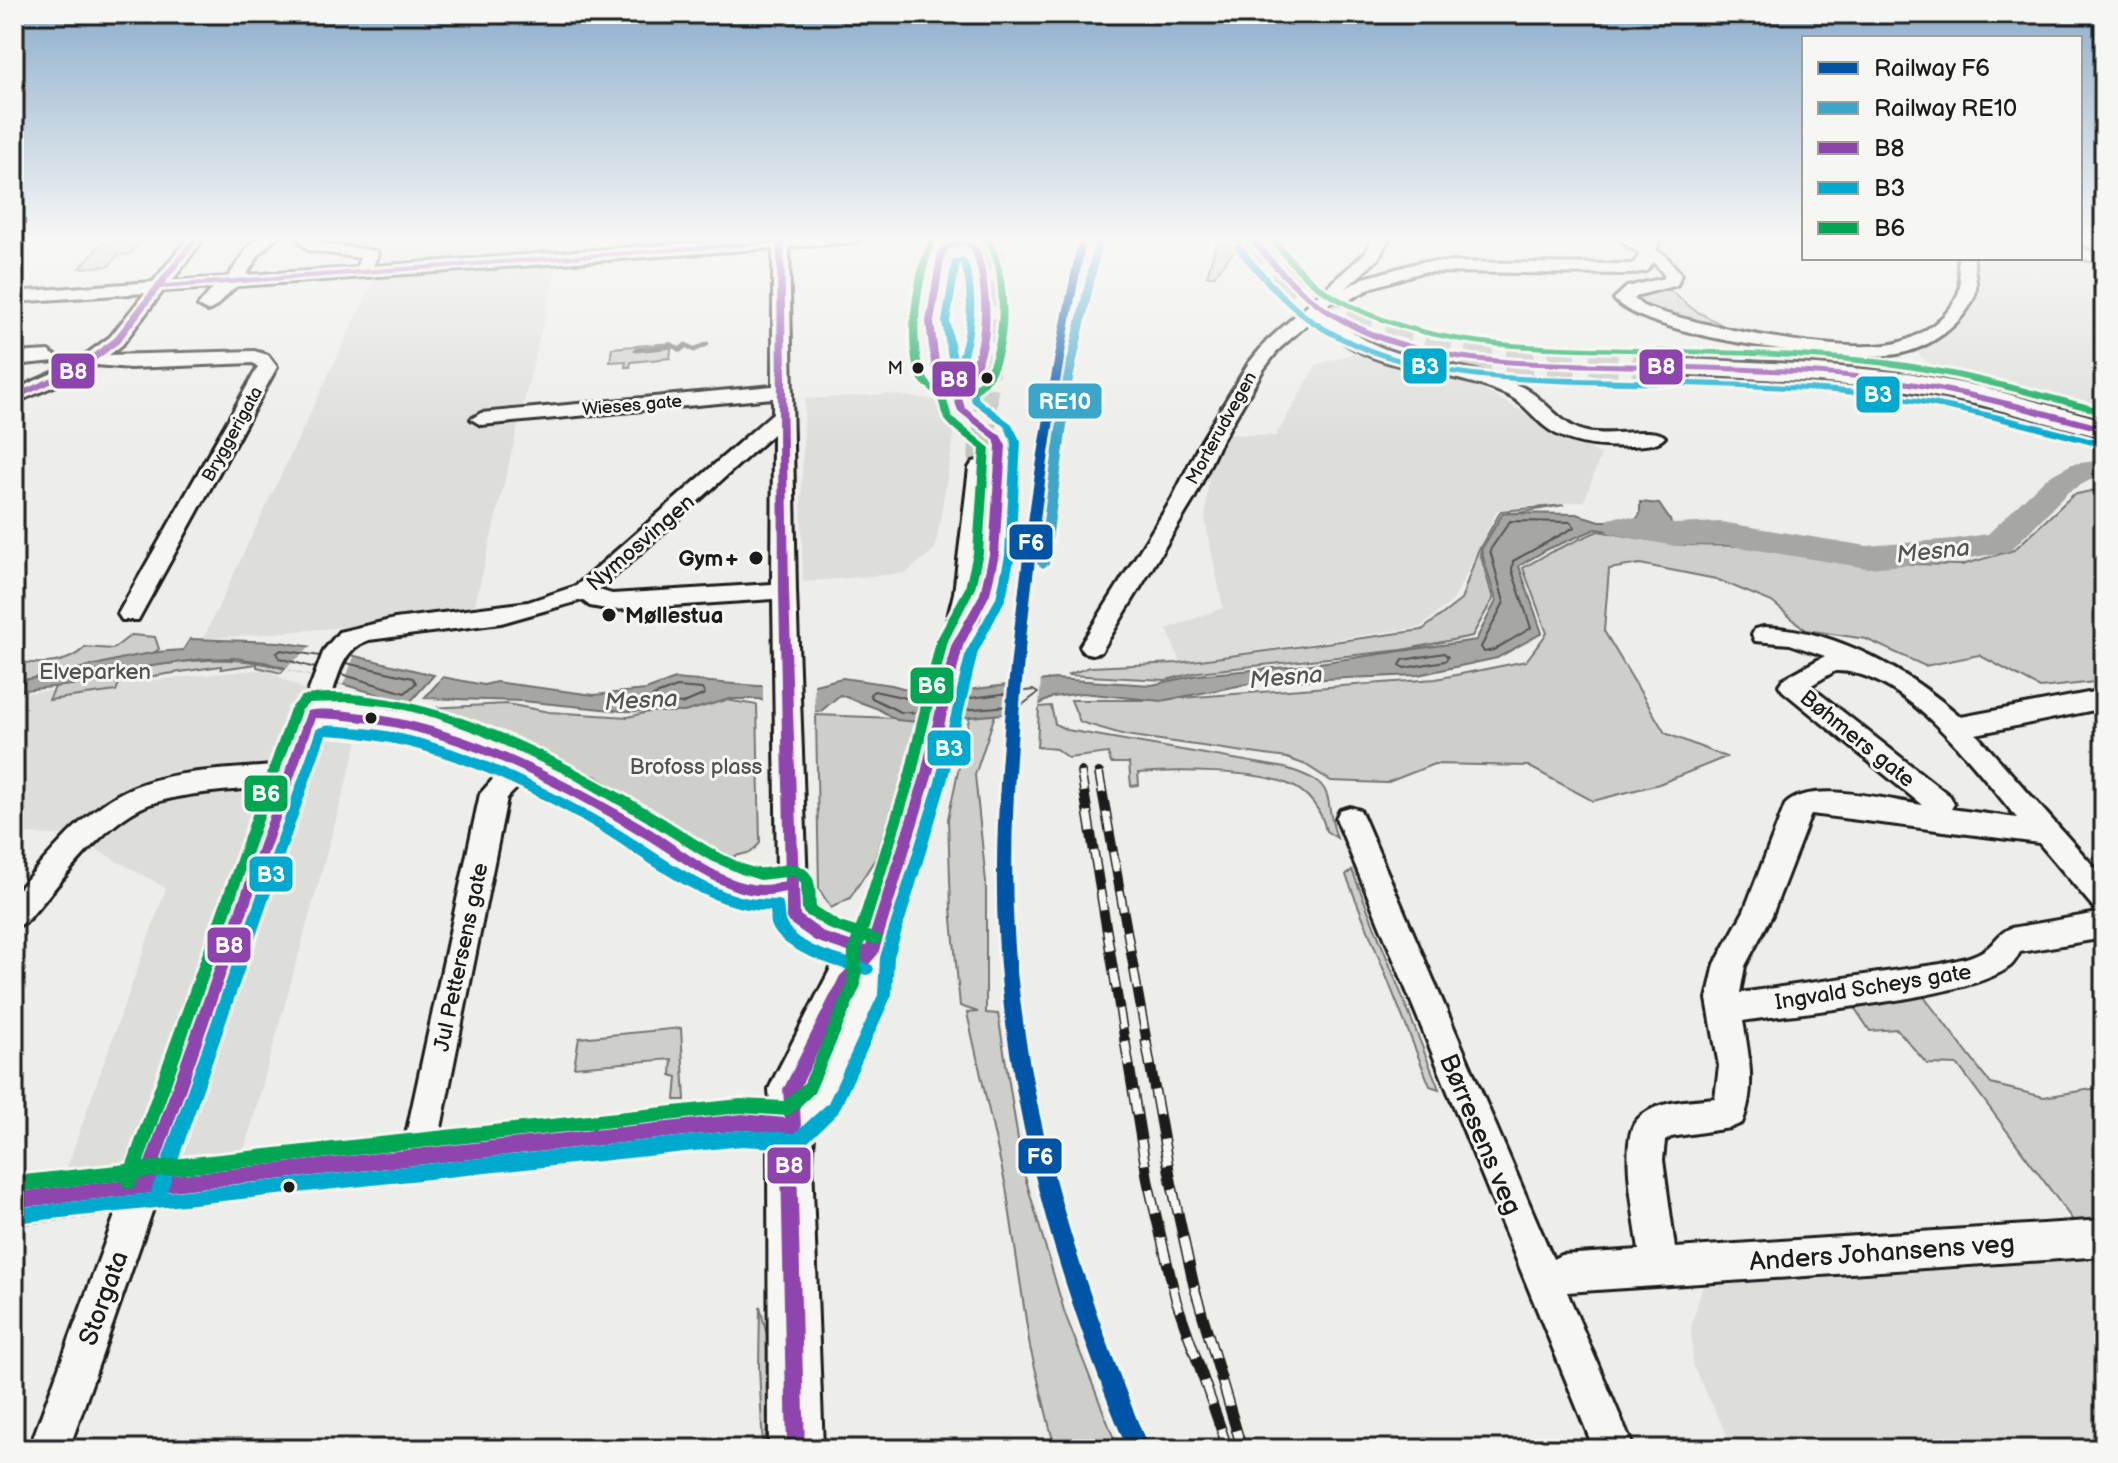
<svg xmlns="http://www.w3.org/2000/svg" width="2118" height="1463" viewBox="0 0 2118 1463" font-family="'Balsamiq Sans',sans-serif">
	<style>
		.built { fill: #ddddda }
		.green { fill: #cececb; stroke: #757574; stroke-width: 2 }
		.water { fill: #a6a6a3; stroke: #6f6f6d; stroke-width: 2 }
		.pier { fill: #edede9 }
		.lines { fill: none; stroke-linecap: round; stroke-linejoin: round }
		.shore { stroke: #535352; stroke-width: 2 }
		.stream { stroke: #6f6f6d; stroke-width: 5 }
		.river { fill: #a6a6a3; fill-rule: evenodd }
		.major-tunnel-far1 { stroke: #c3c3c0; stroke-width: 23; stroke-dasharray: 23 12; stroke-linecap: butt }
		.major-tunnel { stroke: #c3c3c0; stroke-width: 30; stroke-dasharray: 30 15; stroke-linecap: butt }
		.highway-tunnel { stroke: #c3c3c0; stroke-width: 28; stroke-dasharray: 28 14; stroke-linecap: butt }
		.minor-casing { stroke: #1c1c1c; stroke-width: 6 }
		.major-casing { stroke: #1c1c1c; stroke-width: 6 }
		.highway-casing { stroke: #1c1c1c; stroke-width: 6 }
		.minor { fill: #f6f6f2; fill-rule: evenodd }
		.major { fill: #f6f6f2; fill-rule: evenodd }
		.highway { fill: #f6f6f2; fill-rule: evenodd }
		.rail-far1-casing { stroke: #1c1c1c; stroke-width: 10 }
		.rail-casing { stroke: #1c1c1c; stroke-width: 11 }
		.rail-far1 { stroke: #f6f6f2; stroke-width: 7; stroke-dasharray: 20; stroke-linecap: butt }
		.rail { stroke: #f6f6f2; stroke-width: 8; stroke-dasharray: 25; stroke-linecap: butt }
		.bus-1-casing { stroke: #f6f6f2; stroke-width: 6 }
		.bus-2-casing { stroke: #f6f6f2; stroke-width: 6 }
		.bus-3-casing { stroke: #f6f6f2; stroke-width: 6 }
		.bus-1 { fill: #8e44ad; fill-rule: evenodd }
		.bus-2 { fill: #00a9ce; fill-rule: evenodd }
		.bus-3 { fill: #00a651; fill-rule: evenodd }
		.rail-1-casing { stroke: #f6f6f2; stroke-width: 6 }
		.rail-2-casing { stroke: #f6f6f2; stroke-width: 6 }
		.rail-1 { fill: #0054a6; fill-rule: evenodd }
		.rail-2 { fill: #3ca6ca; fill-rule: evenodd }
		.bus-dot { fill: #1c1c1c; stroke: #f6f6f2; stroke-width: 3 }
		.labels { text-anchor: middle; stroke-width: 6; stroke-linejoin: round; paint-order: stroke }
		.far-bus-label { font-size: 18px; fill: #1c1c1c; stroke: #f6f6f2; text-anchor: end }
		.far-street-label { font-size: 18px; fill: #1c1c1c; stroke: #f6f6f2 }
		.street-label { font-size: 22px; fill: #1c1c1c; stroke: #f6f6f2 }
		.poi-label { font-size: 22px; font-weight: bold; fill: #1c1c1c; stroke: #f6f6f2; text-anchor: end }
		.park-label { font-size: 22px; fill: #515151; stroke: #f6f6f2 }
		.water-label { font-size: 24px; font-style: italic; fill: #535352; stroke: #f6f6f2 }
		.near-street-label { font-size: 26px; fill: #1c1c1c; stroke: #f6f6f2 }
		.line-badge { stroke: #f6f6f2; stroke-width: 3 }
		.badge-label { font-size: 22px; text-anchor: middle; font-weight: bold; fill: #fff }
	</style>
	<rect width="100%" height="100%" fill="#edede9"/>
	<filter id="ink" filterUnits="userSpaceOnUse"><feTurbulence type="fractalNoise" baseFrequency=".0125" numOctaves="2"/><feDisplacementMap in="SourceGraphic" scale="16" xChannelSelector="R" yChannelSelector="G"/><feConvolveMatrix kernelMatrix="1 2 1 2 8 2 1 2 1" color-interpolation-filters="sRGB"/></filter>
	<g filter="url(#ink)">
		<!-- built -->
		<path class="built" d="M394,237H564L472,616L203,639Z
			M2080,237H2104V422L1949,378L1917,354L1954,300L1963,258H2080Z
			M1354,353L1474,385L1601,455L1584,501L1497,510L1454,599L1421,627L1180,662L1167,629L1223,608L1205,520L1211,457L1223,434L1276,436L1316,365Z
			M889,394L935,400L954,436L935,549L906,573L803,582L801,501L805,399Z
			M265,669L363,722L240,1166L61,1184L166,888L72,836L14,833V694Z
			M2104,1254V1449H1734L1693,1366L1691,1327L1704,1282Z"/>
		<!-- green -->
		<path class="green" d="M1218,237H1245L1214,276H1207Z
			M142,240L130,254L118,255L109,266L80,268L102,243Z
			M1667,288L1694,310L1724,326C1699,321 1654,321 1636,300L1639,294Z
			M672,343L670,358L631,362L630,367H625L626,361L610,362L612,348Z
			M975,427L994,444L995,468L969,469Z
			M2104,488V681L2040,688L1979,655L1925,666L1866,639L1806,630L1772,602L1716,579L1640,564L1609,569L1604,631L1665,733L1726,757L1659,784L1593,801L1528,766L1434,764L1386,783L1331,781L1306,765L1287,758L1125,735L1080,722L1071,700H1154L1436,679L1526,661L1547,633L1523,568L1551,552L1598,531L1679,545L1756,546L1856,563L1962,565L2014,550L2073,495Z
			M1564,505L1506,515L1480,553L1493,599L1472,636L1402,650L1198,672L1166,680L1067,675L1090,667L1178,663L1422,630L1461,600L1478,551L1501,511Z
			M131,635L155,637L159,649L139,663L144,667C193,660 237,654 285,669L281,673L257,667V664L221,669V666L120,681L116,691L49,700L56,685L14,690V661C38,665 68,665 85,647L113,649Z
			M726,700L757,705L760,843L751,852L732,857L686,833L595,776L575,773L515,743L410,709L507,704L549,712L628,717L670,707Z
			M998,706L975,775L986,882V1013L998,1014L1023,1170L1065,1314L1118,1449H1055L1030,1347L1006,1187L967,1013L978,1012L960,1006L951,908L948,819L970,714Z
			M1051,706L1055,724L1067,730L1285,768C1342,785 1321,795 1337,838L1326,831C1322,811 1308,791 1288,784C1255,770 1174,770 1138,773L1139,785L1131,786L1129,763H1111L1108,753L1068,758L1056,749L1037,747L1039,707Z
			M816,715L921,719L875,859L850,898L831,908L819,889Z
			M1352,870L1439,1089L1430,1086L1346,875Z
			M1921,993L1991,1084L2044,1097L2104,1087V1222L2075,1223L1958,1065L1927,1064L1897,1029L1870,1031L1852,1004Z
			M681,1028L685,1100H675L677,1077L671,1075L672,1059L574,1067L579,1038Z
			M760,1306L771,1353L774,1393L763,1449L759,1367Z"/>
		<!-- water -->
		<path class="water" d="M1640,502L1659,504L1670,520L1675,540L1596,529L1548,549L1519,566L1542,633L1497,658L1418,675L1258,682L1161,701L1082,693L1053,697L1024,712L917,722L897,720L876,708L840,695L820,712L780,707L759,699H730L684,712L622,711L522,701L424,698L443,677L484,685L496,682L594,695L646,690L675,679L758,686L815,685L842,678L892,685L928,695L1054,679L1152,685L1197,675L1298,666L1476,640L1496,601L1481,550L1503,513L1576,514L1600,521H1635L1640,514Z
			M190,639L279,642L326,649L434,675L409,703L264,662L234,658L203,659L144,667L111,681L14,691V681C71,675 126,652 183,650Z"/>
		<!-- pier -->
		<path class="pier" d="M315,643L354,657L343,685L285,669Z
			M1041,677L1039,709L1026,716L1003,718L1007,681Z
			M814,681L815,715L780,711L763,705V682Z"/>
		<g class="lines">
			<!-- shore -->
			<path class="shore" d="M1510,521L1571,522L1575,527L1513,561L1512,570L1531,628L1494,650L1484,652L1481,647L1504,602L1490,550Z
				M1444,653L1448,657L1445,661L1404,668L1400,665L1403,660Z
				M315,668L279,658L277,653L281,650L320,656
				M341,674L405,693L416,683L413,678L346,663
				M677,687L702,689L705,694L682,704L651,701L653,696Z
				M961,710L1022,705L1038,693L1033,690L963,699
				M922,713L900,712L872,698L870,694L874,691L925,702"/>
			<!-- stream -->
			<path class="stream" d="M636,350L674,346L680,350L686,345L694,350L707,344"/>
			<!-- river -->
			<path class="river" d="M2104,460V480H2090L2068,492L2010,551L1954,561L1867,568L1721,544L1675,546L1609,533L1604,526L1609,519L1621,516L1675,524L1721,522L1867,546L1954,539L1988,534L2046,478L2072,464Z"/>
			<!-- major-tunnel-far1 -->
			<path class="major-tunnel-far1" d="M984,446L994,237"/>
			<!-- major-tunnel -->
			<path class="major-tunnel" d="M983,468L984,444"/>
			<!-- highway-tunnel -->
			<path class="highway-tunnel" d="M1251,237C1263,252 1275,271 1290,284C1393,371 1536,364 1663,367"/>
			<!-- minor casing -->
			<g class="minor-casing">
				<path id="minor" d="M189,237H205L172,281L228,277L249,246L259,237H277L261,252L246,275L356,268L360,258L308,250L296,237H313L319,243L376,251L378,254L373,266L773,237H863L855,242L789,247L796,591L808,912L840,932L882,945L886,954L882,963C859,972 796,946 782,926C777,918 778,909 778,900C724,911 672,861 629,836C595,816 560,798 525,780L507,798L435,1158L430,1170L418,1175L406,1170L401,1158L480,794L502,769C444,743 387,723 323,723L69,1449H29L273,786C233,791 189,791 150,804C103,821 58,887 25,923L14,927V894C45,860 77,818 117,795C164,768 229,771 281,765L324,650L339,632L395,619L528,602L576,586L773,413V398L481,425L471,419L481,413L773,386V248L237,286C226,293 219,308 207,311L198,306L213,288L163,291L122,345L109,355L254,351L268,355L277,367L138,620H122L118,614L258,367L253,363L130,368L96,365L87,372L14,403V390L73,364L110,337L145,293L14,302V292L153,282ZM773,434L772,584L612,594L599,590ZM773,599L777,876L755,878L734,871C705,856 678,837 649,821C554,766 442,704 329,704C338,679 341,649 369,640L501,623L582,600L590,606L612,610Z
					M1374,237H1390L1378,259L1345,289L1361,279L1421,262L1630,264L1634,263L1640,254L1615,237H1635L1644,243L1647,237H1661L1656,250L1665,255L1681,274L1677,285L1639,295L1634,299L1643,306C1696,326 1844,356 1897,343C1919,338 1951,316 1958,294C1963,283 1957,270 1958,258H1974C1973,273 1980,286 1973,300C1960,326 1930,347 1902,353C1854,365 1645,337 1614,299L1627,287L1664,278V275L1654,262L1646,271L1630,274L1422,272L1373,287L1341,304L1333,300L1324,308C1387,373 1450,353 1522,387C1546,399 1560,426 1587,432C1606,437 1656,426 1665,437C1657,446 1642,445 1631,446C1600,448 1567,445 1543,425C1531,414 1520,400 1505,394C1437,365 1369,376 1314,318L1279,349L1263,370L1218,447L1194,499L1101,652L1092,654L1083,652L1080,646L1172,499L1198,447L1248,364L1267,341L1365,253Z
					M2080,248L2104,254V264L2080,258Z
					M48,351L57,357L55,361L14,365V353Z
					M1764,627C1836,629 1908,671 1961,717L2104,690V708L1976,734L2104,878V911L2094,908L2039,843L1811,814L1772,915L1745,966L1740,993L1941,964C1956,960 1973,958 1986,949C1996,942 1998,933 2011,928L2104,912V938L2020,952C2017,957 2014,964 2009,967C1970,998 1799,1012 1743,1021C1749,1055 1756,1090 1742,1123L1730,1128L1671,1137L1665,1141L1663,1160L1675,1248L2104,1220V1256L1567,1292L1634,1449H1594L1336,818L1340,810L1350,807L1360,810L1364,818L1553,1259L1561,1255L1639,1250C1636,1224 1618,1139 1637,1120C1655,1100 1690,1101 1715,1098L1719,1066L1707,999L1715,964L1744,911L1785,805C1809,779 1888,800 1922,805L1783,691L1779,685L1783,679L1825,656L1790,644L1755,641L1752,635L1755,629ZM1835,671C1904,669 1976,769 2017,818L1951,809L1954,804L1950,796L1810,686Z"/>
			</g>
			<!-- major casing -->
			<g class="major-casing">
				<path id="major" d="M983,460L993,462L997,468L984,593L944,777L891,954L890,989L837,1112L814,1136L812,1163L823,1449H769L768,1146L742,1144L14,1223V1177L742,1100L770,1103L769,1089L776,1074L831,968L854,944L908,777L954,593L969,468L973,462Z"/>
			</g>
			<!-- highway casing -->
			<g class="highway-casing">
				<path id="highway" d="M1663,358L1817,365L1908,373L1982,387L2104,420V438L1980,405L1908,391L1817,382L1653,373L1649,367L1653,361Z"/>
			</g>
			<!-- minor -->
			<use href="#minor" class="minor"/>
			<!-- major -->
			<use href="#major" class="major"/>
			<!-- highway -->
			<use href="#highway" class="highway"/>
			<!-- rail-far1 casing -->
			<g class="rail-far1-casing">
				<path id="rail-far1" d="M1081,772L1125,1043
					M1099,773L1147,1043"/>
			</g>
			<!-- rail casing -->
			<g class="rail-casing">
				<path id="rail" d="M1125,1041L1148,1182L1176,1300L1228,1449
					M1146,1041L1171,1181L1194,1286L1242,1449"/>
			</g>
			<!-- rail-far1 -->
			<use href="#rail-far1" class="rail-far1"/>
			<!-- rail -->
			<use href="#rail" class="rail"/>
			<!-- bus-1 casing -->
			<g class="bus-1-casing">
				<path id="bus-1" d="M193,237H201L164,284L784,240L789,591L800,915L825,933L866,946L920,777L951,646L980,594L989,555L996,446L994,439L958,411L948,381L938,377L932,371L926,322L938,252C948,239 964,240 978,247C990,276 998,349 974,374C970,378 963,380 957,382L965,408L1001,436L1006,446L999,555L990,594L963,646L932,777L878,954L850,986L799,1090L801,1126L797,1163L805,1449H787L781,1163L784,1133L742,1130L14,1208V1192L139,1179L307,711C322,708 340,710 355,712C456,722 551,772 638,821C673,841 720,884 761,885C769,885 777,883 785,881L779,591L777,244L160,289L119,343L83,370L14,400V394L77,366L113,339ZM961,245L971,248C977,264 980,280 981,297C982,319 980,398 940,370L934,322L945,254L949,249ZM315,718C377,720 435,734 492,758C544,780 595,807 643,837C675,856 703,879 738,891C755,897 768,896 786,892V918L788,922L815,941L860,956L840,976L786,1084L783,1089L785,1118L742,1114L155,1177Z
					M1247,237H1255C1284,274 1317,307 1361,326C1436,361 1524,361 1606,363C1683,365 1760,366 1836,372C1928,379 2016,402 2104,426V432C2015,409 1929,384 1837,377C1761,371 1684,370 1607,368C1527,366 1423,366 1351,328C1309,306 1276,275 1247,237Z"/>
			</g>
			<!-- bus-2 casing -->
			<g class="bus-2-casing">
				<path id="bus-2" d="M1235,245H1241C1264,273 1288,302 1318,322C1411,380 1525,377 1630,379C1699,381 1768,383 1836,388C1928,395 2015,418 2103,442L2104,445L2100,447C2012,424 1925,400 1834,393C1766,388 1697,386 1629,385C1522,382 1405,384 1312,325C1282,305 1258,276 1235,249Z
					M962,257L966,259C979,290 975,330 965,362L953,366L949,363L942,322L952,261ZM960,262C971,290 968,333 957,360L950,322Z
					M967,371L971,374L979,399L1012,424L1021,442L1015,556L1006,598L978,652L947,782L894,957L892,995L838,1113L804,1146L798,1149L742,1146L14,1223V1209L16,1208L152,1193L151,1191L316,730C324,723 339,726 351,727C438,731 542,784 617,828C648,847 678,869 711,885C725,892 742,898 758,899C766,900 774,899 782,901C785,909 783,918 787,925C805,951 845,955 872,965L874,969L872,973L867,975C842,969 779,952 771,924C770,920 771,915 770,911C705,911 649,860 595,828C511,779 425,740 326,735L167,1192L742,1130L795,1133L828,1103L878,995L880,957L935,782L966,652L996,598L1005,556L1011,442L1005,427L972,402L963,374Z"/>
			</g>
			<!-- bus-3 casing -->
			<g class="bus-3-casing">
				<path id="bus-3" d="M930,237H938C922,267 906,361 933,385L934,382H940L944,391C1003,403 1003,304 995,266C992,255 988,246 982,237H990C1011,270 1016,363 981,390C971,397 958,398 946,397L952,417L990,448L983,553L975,588L948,641L917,773L868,931L880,935L882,939L880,943L875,945L865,942L862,951L861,985L814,1093L792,1114L787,1116L740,1113L138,1179L135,1187L129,1189L123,1187L121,1181L14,1192V1176L127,1164L290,709L302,696C323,691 347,693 369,696C470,708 563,760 650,810C676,825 701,844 728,857C737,861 747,867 757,868C772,870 791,858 804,868C818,877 815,893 816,907L840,922L856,927L905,773L936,641L965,588L973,553L980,449C970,441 948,427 943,416C940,409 940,399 934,394C928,387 921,386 917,376C902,343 914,269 930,237ZM349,702L393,707L436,718L479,734L565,774L641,818L707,859L741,874L760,880L795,876L801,883L802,910L804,914L831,930L852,937L848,951L847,985L804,1083L784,1101L740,1099L144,1162L301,711L309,703Z
					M1267,237H1275C1293,259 1312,281 1336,295C1425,347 1537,345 1637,348C1714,350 1791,351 1867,358C1948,366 2026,388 2104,409V415C2026,395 1949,372 1868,364C1788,355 1707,355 1627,352C1528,350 1421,350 1332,299C1306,285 1285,261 1267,237Z"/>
			</g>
			<!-- bus-1 -->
			<use href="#bus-1" class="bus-1"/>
			<!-- bus-2 -->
			<use href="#bus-2" class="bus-2"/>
			<!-- bus-3 -->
			<use href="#bus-3" class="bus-3"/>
			<!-- rail-1 casing -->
			<g class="rail-1-casing">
				<path id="rail-1" d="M1079,237H1087C1060,367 1041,498 1027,630C1015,750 1005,869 1019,990C1037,1150 1088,1301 1149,1449H1127C1066,1301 1018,1149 1002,989C990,866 1001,746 1015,623C1030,493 1051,365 1079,237Z"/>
			</g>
			<!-- rail-2 casing -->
			<g class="rail-2-casing">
				<path id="rail-2" d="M1099,237L1103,240L1073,379L1049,564L1043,568L1037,564L1063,379L1095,240Z"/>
			</g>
			<!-- rail-1 -->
			<use href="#rail-1" class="rail-1"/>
			<!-- rail-2 -->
			<use href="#rail-2" class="rail-2"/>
		</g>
	</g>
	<!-- sky -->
	<linearGradient id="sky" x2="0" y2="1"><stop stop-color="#8daecc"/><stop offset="0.54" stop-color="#f7f7f5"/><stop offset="1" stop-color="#f7f7f5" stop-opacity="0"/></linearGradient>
	<rect width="2118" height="442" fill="url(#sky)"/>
	<!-- markers -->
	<g class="bus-dot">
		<circle cx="918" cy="368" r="7"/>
		<circle cx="987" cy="378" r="7"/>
		<circle cx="756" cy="558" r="8"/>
		<circle cx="609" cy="615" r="8"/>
		<circle cx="371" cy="718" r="7"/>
		<circle cx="289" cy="1187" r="7"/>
	</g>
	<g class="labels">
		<!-- far-bus labels -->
		<g class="far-bus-label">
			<text x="903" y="374">M</text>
		</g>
		<!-- far-street labels -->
		<g class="far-street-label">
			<text transform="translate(632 405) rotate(-5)" y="6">Wieses gate</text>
			<text transform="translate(1221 428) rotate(-61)" y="6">Morterudvegen</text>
			<text transform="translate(232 434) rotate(-61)" y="6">Bryggerigata</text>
		</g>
		<!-- street labels -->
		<g class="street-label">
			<text transform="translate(640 542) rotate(-41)" y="8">Nymosvingen</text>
			<text transform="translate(1858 738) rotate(39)" y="8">Bøhmers gate</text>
			<text transform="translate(460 957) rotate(-78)" y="8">Jul Pettersens gate</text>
			<text transform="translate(1873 986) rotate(-9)" y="8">Ingvald Scheys gate</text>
		</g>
		<!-- poi labels -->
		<g class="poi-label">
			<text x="740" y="566">Gym+</text>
			<text x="625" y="623" text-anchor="start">Møllestua</text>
		</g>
		<!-- park labels -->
		<g class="park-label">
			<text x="95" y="679">Elveparken</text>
			<text x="696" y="774">Brofoss plass</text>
		</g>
		<!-- water labels -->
		<g class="water-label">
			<text transform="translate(1933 551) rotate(-6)" y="8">Mesna</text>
			<text transform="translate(1286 677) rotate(-5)" y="8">Mesna</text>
			<text transform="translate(641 700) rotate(-3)" y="8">Mesna</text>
		</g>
		<!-- near-street labels -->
		<g class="near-street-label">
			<text transform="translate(1481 1134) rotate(67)" y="9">Børresens veg</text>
			<text transform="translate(1882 1252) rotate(-4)" y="9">Anders Johansens veg</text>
			<text transform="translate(103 1298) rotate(-70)" y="9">Storgata</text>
		</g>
	</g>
	<g class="line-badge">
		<rect x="1402" y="347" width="46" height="38" rx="8" fill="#00a9ce"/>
		<rect x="1638" y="348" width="46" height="38" rx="8" fill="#8e44ad"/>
		<rect x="50" y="352" width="46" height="38" rx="8" fill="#8e44ad"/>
		<rect x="931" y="360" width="46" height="38" rx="8" fill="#8e44ad"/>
		<rect x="1855" y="375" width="46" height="39" rx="8" fill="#00a9ce"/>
		<rect x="1027" y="382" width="76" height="38" rx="8" fill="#3ca6ca"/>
		<rect x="1008" y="523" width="46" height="38" rx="8" fill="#0054a6"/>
		<rect x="909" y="666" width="46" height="39" rx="8" fill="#00a651"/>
		<rect x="926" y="729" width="46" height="38" rx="8" fill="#00a9ce"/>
		<rect x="243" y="774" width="46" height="39" rx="8" fill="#00a651"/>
		<rect x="248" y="855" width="46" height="38" rx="8" fill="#00a9ce"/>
		<rect x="206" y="926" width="46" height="38" rx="8" fill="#8e44ad"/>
		<rect x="1017" y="1137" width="46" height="38" rx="8" fill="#0054a6"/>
		<rect x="766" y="1146" width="46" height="39" rx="8" fill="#8e44ad"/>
	</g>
	<g class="badge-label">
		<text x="1425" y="374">B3</text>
		<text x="1661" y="374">B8</text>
		<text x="73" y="379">B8</text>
		<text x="954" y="387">B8</text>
		<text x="1878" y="402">B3</text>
		<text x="1065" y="409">RE10</text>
		<text x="1031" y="550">F6</text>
		<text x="932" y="693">B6</text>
		<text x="949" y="756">B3</text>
		<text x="266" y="801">B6</text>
		<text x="271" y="882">B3</text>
		<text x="229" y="953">B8</text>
		<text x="1040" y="1164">F6</text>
		<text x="789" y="1173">B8</text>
	</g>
	<!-- margin -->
	<rect width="2118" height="1463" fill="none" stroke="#f6f6f2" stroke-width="48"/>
	<rect x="24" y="24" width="2070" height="1415" fill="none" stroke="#1c1c1c" stroke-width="3" filter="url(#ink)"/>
	<!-- legend -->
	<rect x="1802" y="36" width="280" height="224" fill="#f6f6f2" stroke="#9f9f9c" stroke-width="2"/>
	<rect x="1818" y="62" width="40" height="12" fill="#0054a6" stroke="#9f9f9c" stroke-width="2"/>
	<text x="1874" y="76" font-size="24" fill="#1c1c1c">Railway F6</text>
	<rect x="1818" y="102" width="40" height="12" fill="#3ca6ca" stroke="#9f9f9c" stroke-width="2"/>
	<text x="1874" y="116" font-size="24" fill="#1c1c1c">Railway RE10</text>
	<rect x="1818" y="142" width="40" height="12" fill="#8e44ad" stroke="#9f9f9c" stroke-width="2"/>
	<text x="1874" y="156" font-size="24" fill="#1c1c1c">B8</text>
	<rect x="1818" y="182" width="40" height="12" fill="#00a9ce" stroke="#9f9f9c" stroke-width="2"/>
	<text x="1874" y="196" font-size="24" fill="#1c1c1c">B3</text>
	<rect x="1818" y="222" width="40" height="12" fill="#00a651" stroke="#9f9f9c" stroke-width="2"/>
	<text x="1874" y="236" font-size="24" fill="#1c1c1c">B6</text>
</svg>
